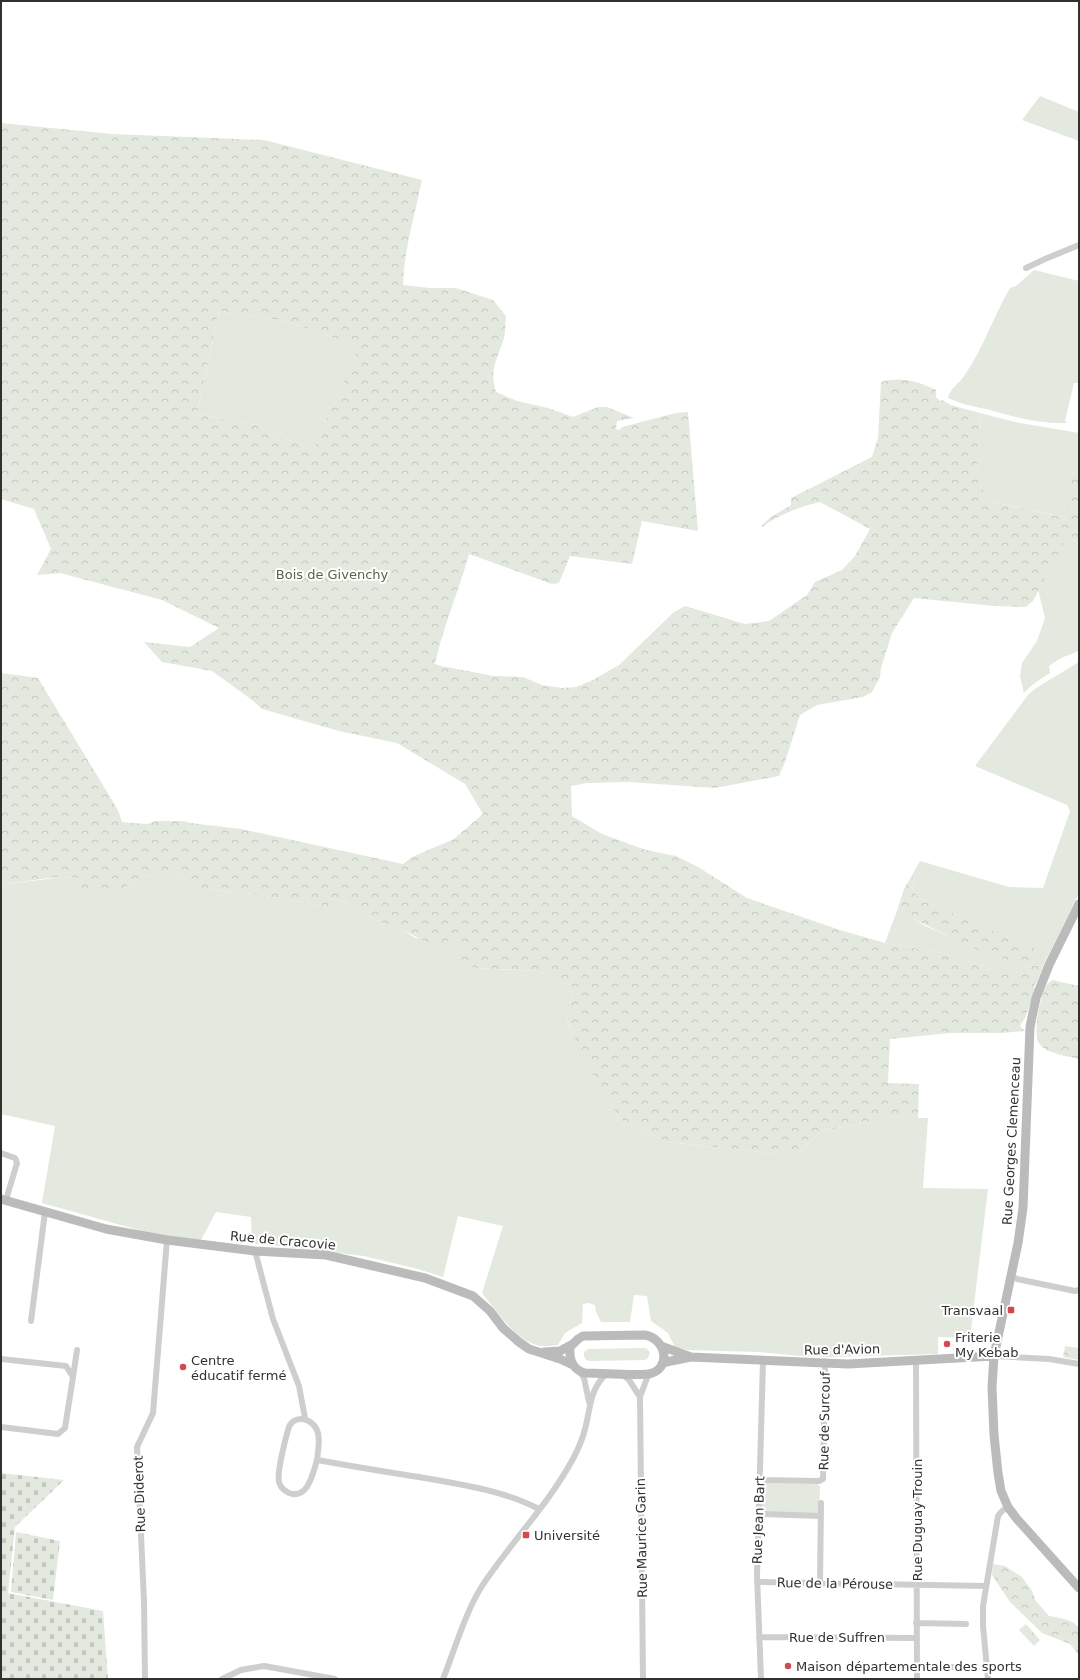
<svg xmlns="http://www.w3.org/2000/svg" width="1080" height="1680" viewBox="0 0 1080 1680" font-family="'DejaVu Sans',sans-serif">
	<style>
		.green { fill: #e3e9de }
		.forest { fill: url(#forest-crowns); fill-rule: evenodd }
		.cemetery { fill: url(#cemetery-stones) }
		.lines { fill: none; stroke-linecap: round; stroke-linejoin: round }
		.street { stroke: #cecece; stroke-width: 6 }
		.secondary { stroke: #bbb; stroke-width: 9 }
		.poi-dot { fill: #d14a4f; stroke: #fff; stroke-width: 1.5 }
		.labels { text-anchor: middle; stroke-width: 4; stroke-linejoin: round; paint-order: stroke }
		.park-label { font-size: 13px; fill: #536843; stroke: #fff }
		.street-label { font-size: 13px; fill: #313131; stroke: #fff }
		.poi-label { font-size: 13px; fill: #313131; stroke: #fff; text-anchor: start }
	</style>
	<defs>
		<pattern id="forest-crowns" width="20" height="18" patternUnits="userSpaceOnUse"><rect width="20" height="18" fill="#e3e9de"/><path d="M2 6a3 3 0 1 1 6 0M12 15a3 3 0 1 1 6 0" fill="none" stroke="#c3c8bf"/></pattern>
		<pattern id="cemetery-stones" width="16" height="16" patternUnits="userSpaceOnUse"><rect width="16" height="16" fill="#e3e9de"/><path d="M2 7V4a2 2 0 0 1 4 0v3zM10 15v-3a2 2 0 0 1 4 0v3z" fill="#c3c8bf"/></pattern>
	</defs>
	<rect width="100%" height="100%" fill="#fff"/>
	<!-- green -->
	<path class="green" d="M1040,96L1079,112V141L1022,120Z
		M1034,270L1079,281V383H1074L1065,421L1067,423C1041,424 1014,417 990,410C976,407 961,404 948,398C950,388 959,384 964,376C983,349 993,317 1010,288L1016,286Z
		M219,311L286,321L360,347L313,451L256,425L197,414Z
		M980,413L1015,422L1079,433V470H1074L1070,484L1068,518L993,502L982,488L977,478Z
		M1067,537L1079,544V651L1061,658L1049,666L1050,673L1032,685L1024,693L1020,677L1022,663L1037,641L1045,618L1038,589Z
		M1079,662V893L1043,966L1039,965L1014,969H991L943,953L885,943L898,908L923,925L991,955L1034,949L923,900C914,893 911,891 915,880L911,877L920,861L1009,887L1043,888L1070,811L1067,805L975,766L1028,695L1036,688Z
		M168,870L176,872L195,885L204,889L254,894L329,907V898L346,902L357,911L391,927L405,931L415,938L449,940L459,949L474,968L539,971L558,981L570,985L572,994L567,1022L620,1120L667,1142L790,1155L800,1151L822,1131L863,1123L877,1122L885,1118H928L923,1188L988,1189L970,1338L938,1337V1354L831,1357L801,1356L759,1352L687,1350L675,1347L668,1333L651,1321L647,1296L634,1295L630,1322H601L596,1312L595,1305L588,1303L583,1304L582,1323L565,1333L558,1345C551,1346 543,1347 536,1345C513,1337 497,1311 482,1293L503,1226L458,1216L443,1277L418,1269L364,1256L252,1243L251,1217L216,1212L201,1240L160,1236L42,1203L55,1126L1,1114V885L62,877L82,878L123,889L140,877L162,874Z
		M644,1348L647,1349L650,1353L648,1358L645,1360L590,1361L586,1360L584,1356V1352L588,1349Z
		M765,1483L817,1484L820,1486L819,1511L816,1514L765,1513L762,1509V1486Z"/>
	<!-- forest -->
	<path class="forest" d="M1,123L112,134L264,140L422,180C415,215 404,249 403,285L430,288H456L493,300L506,316C505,324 506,331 504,338C497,360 489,369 496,392L517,401L548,408L573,417L598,407H607L634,418L617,421L616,429L619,430L622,427L676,413L688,412L698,531L642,521L632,564L570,556L559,583L552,584L469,554C459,591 443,626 435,664L441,666L494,676L523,677L542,685L562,688L576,687L593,680L619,665L674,612L685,606L745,624L769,621L807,595L815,582L842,570L855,556L870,529L820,502C799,507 780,514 762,527V525L771,517L791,505V498L872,457L878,438L881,382C900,376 919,382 936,390V397L940,401L942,400L951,405L980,413L977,478L982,488L993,502L1067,518L1070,484L1074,470H1079V544L1067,537L1033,601L1026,607L995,606L914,598L892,633L881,668L880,677L872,692L863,697L817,705L800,715L785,762L779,776L715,788L629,782L587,783L571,786L572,816L602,834L646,850L676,856L698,867L747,898L840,930L885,943L943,953L991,969H1014L1039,965L1043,966L1037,982L1034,986L1035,989L1026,1016L1020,1026L1025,1031L1002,1033H950L890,1039L888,1083L919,1084L918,1118H885L877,1122L863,1123L822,1131L800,1151L790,1155L667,1142L620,1120L609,1100L603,1097L567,1021L572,994L570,985L558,981L539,971L474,968L455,957L459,949L449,940L432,945L405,931L391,927L357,911L346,902L330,898L329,907L254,894L204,889L195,885L176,872L168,871L162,874L140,877L123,889L106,894L82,888V878L62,877L48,878L1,885V673L38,678L118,810L122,822L147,824L156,821H182L191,823L241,829L403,864L412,857L454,839L483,814L465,784L397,743L339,731L262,709L252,700L212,671L162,662L144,642L190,647L219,628L162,600L60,573L37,575L51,549L34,509L1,499ZM219,311L286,321L359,347L313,451L256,425L197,414Z
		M911,877L915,880C911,891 914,893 923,900L1035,949L1031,961C1001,964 972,947 946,935C929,926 913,920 898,908L904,889Z
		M1052,980L1079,986V1059C1067,1056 1050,1054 1041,1046C1031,1037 1040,997 1046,986C1047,984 1050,982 1052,980Z
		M1065,1346L1079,1348V1360L1063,1357Z
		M993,1564L1005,1566L1022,1577L1032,1591L1036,1601L1049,1616C1058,1618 1075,1619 1079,1629C1080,1635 1079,1648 1079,1655L1070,1644L1042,1633L1010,1602L992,1575Z
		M1026,1624L1040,1640L1034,1646L1019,1630Z"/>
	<!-- cemetery -->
	<path class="cemetery" d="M1,1473L64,1480L15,1527L8,1593L103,1611L108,1679H1Z
		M16,1532L60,1541L53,1600L11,1592Z"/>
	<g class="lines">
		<!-- street -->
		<path class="street" d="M1026,268L1045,259L1079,245
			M1,1153L15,1158L17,1163L6,1200
			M255,1251L273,1319L299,1386L305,1418
			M1012,1276L1017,1279L1075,1291L1079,1290
			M31,1321L45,1212
			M994,1356L1049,1359L1079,1364
			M1,1359L66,1366L73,1377L65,1428L58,1434L1,1427
			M916,1361L917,1679
			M580,1372L584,1378L589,1402
			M623,1375L629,1380L640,1397
			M73,1377L77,1350
			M317,1460C318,1452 320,1441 318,1433C314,1417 292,1413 288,1430C285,1441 277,1472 279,1482C280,1487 285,1491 289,1493C308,1500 313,1473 317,1460C351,1466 385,1472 419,1477C459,1484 503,1490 539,1509
			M759,1480L819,1481L823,1479L825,1364
			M759,1514L821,1516
			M757,1582L986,1586
			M820,1584L821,1503
			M916,1623L966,1624
			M759,1637L916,1638
			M917,1666L956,1667
			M145,1679L144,1601L137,1447L153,1413L167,1240
			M222,1679L241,1670L264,1666L335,1679
			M443,1679C455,1649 465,1613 482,1586C511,1542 549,1504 574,1457C578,1449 583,1438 585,1429C591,1407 589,1390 607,1373
			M643,1679L640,1397L647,1378L651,1373
			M761,1679L757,1575L763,1361
			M988,1679L983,1626V1606L998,1516L1002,1511L1008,1507"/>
		<!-- secondary -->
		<path class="secondary" d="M1079,904L1049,965L1036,998L1030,1027L1023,1208L1018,1243L994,1356L992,1387L994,1435L998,1473L1001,1491L1008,1507L1017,1519L1079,1588
			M1,1199L106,1229L167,1240L255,1251L326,1255L425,1278L473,1296L490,1311L503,1328L519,1342L529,1349L560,1359L573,1365
			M645,1335C667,1339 672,1370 648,1374C630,1376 604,1373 585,1373C573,1370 569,1359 570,1347L578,1339L583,1336Z
			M661,1346L691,1357
			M544,1352L560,1351L573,1344
			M662,1364L666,1362L691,1357L848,1364L994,1356"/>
	</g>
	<!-- markers -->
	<g class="poi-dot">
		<rect x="1007" y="1306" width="8" height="8" rx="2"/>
		<circle cx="947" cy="1344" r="4"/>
		<circle cx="183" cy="1367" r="4"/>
		<rect x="522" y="1531" width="8" height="8" rx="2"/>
		<circle cx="788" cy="1666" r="4"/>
	</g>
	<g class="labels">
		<!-- park labels -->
		<g class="park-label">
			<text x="332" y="579">Bois de Givenchy</text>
		</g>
		<!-- street labels -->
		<g class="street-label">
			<text transform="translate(1011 1141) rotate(-87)" y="5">Rue Georges Clemenceau</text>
			<text transform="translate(283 1240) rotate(5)" y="5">Rue de Cracovie</text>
			<text transform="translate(842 1349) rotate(-1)" y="5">Rue d'Avion</text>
			<text transform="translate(824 1421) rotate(-89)" y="5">Rue de Surcouf</text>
			<text transform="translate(139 1494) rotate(-92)" y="5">Rue Diderot</text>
			<text transform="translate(758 1520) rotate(-88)" y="5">Rue Jean Bart</text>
			<text transform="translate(917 1520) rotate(-90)" y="5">Rue Duguay Trouin</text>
			<text transform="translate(641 1538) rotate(-91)" y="5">Rue Maurice Garin</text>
			<text transform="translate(835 1583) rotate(1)" y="5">Rue de la Pérouse</text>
			<text x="837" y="1642">Rue de Suffren</text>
		</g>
		<!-- poi labels -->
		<g class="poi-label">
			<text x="1003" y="1315" text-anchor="end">Transvaal</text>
			<text x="955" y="1342">Friterie<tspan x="955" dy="15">My Kebab</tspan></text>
			<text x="191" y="1365">Centre<tspan x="191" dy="15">éducatif fermé</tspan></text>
			<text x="534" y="1540">Université</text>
			<text x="796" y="1671">Maison départementale des sports</text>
		</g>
	</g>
	<!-- border -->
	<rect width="1080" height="1680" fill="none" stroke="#313131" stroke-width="4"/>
</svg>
